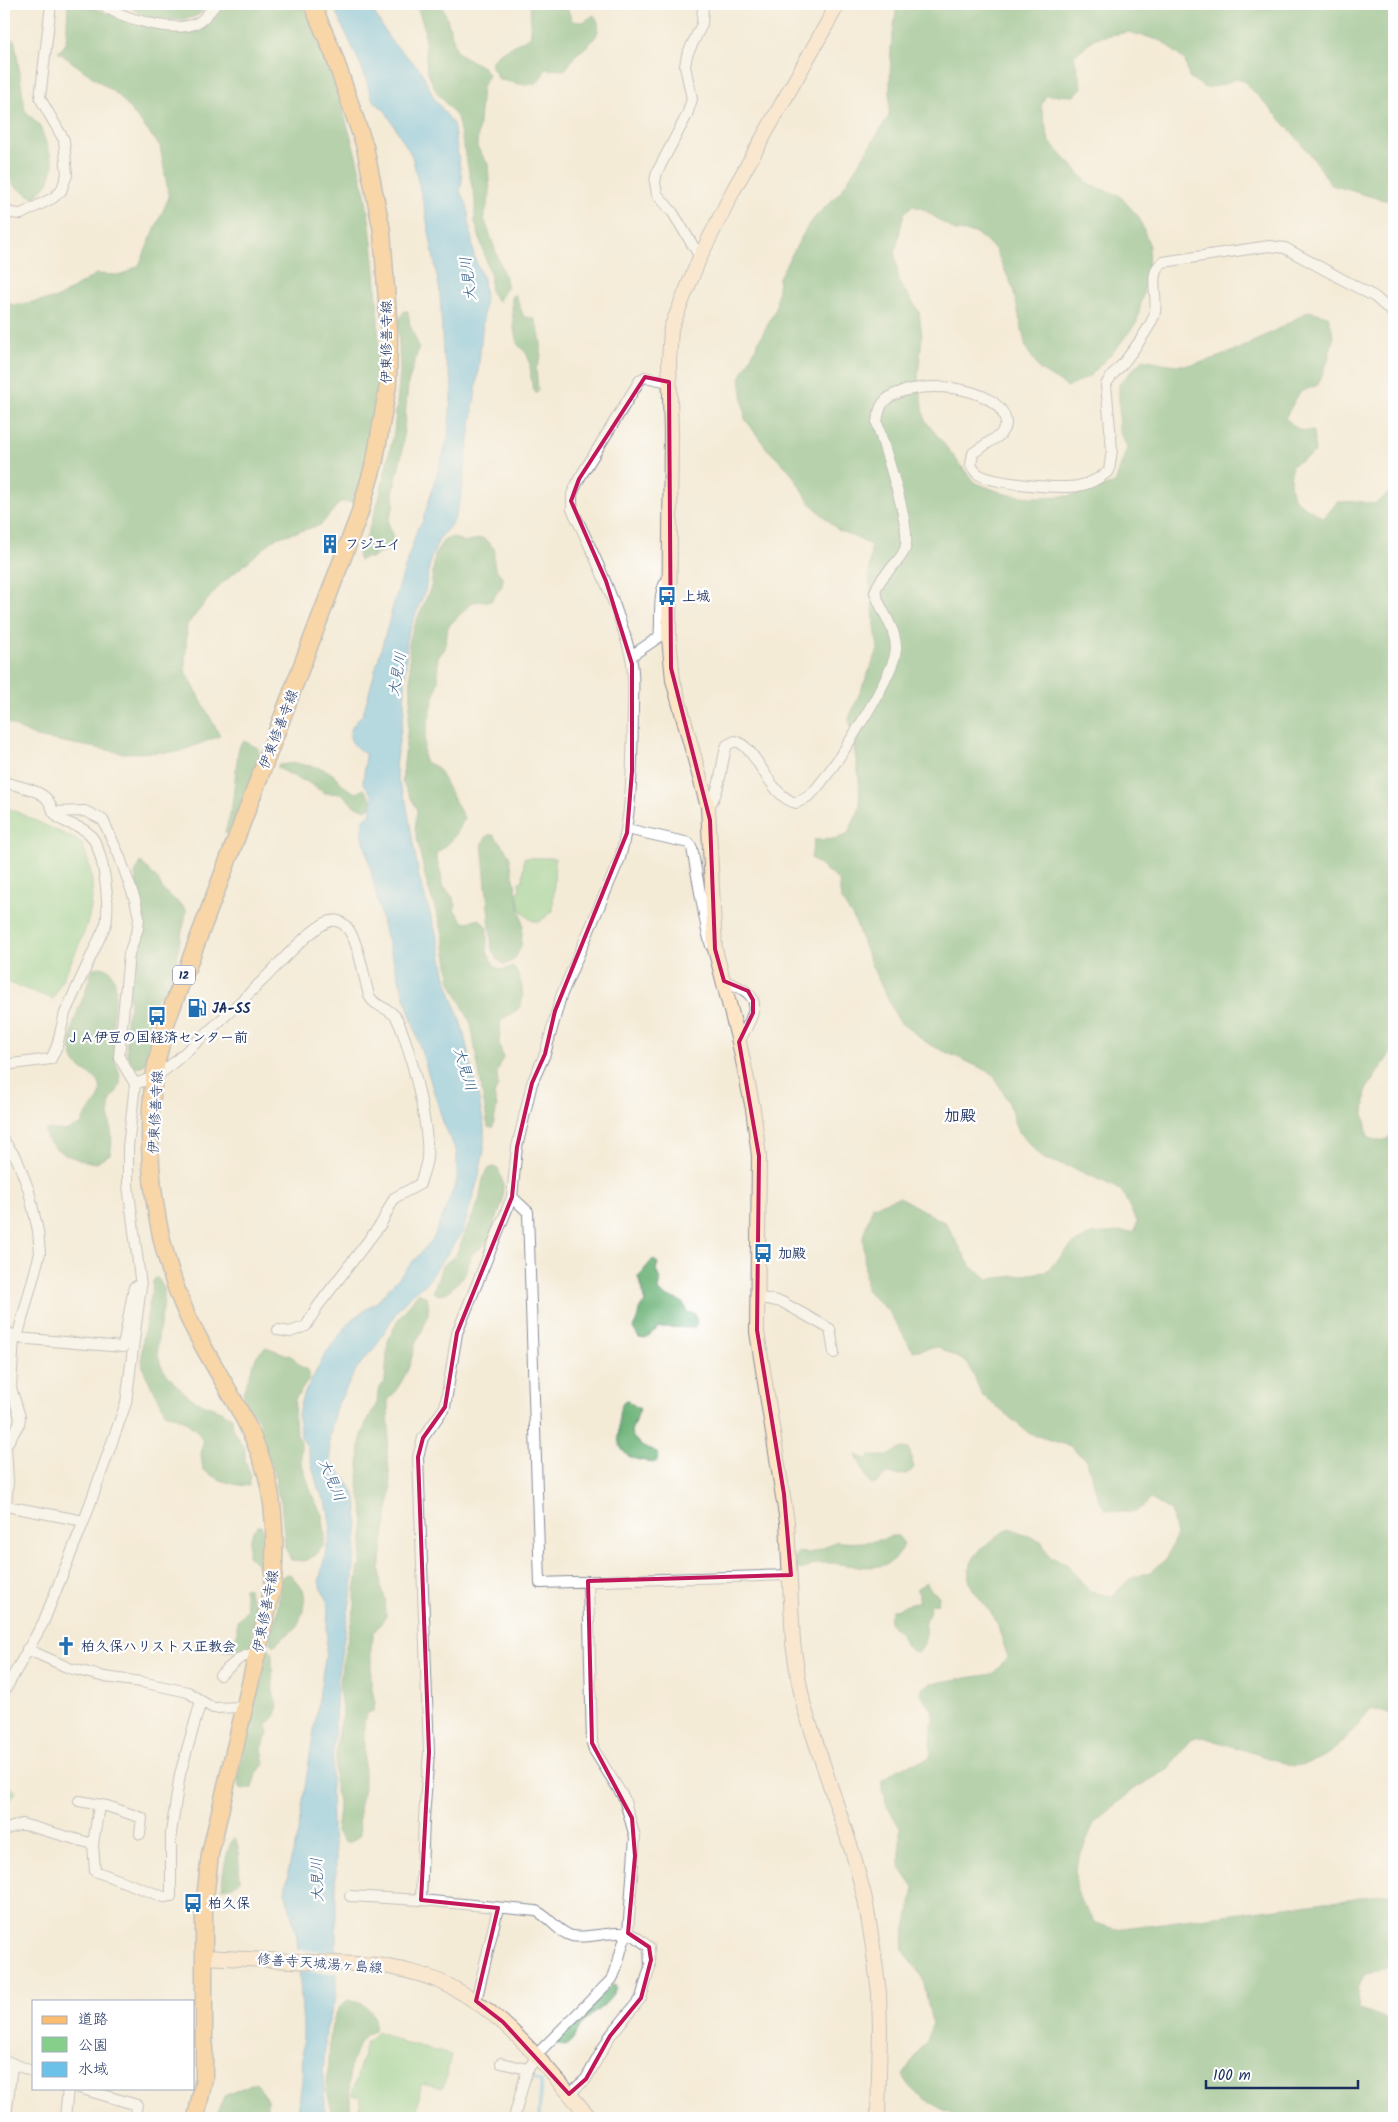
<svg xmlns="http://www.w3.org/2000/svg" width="1398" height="2122" viewBox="0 0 1398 2122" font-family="Kalam,'Klee One',sans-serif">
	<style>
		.green { fill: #85cf8b; stroke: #507f74 }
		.forest { fill: #6cb277; stroke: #44706a }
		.water { fill: #6bc1e8; stroke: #4378a3 }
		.pier { fill: #f4ebd7 }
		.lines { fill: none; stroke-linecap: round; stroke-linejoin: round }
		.stream { stroke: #6bc1e8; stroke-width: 3 }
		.street-casing { stroke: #888d9a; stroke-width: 12 }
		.secondary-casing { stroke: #888d9a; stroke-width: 16 }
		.primary-casing { stroke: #888d9a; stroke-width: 19 }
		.street { stroke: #fff; stroke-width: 10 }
		.secondary { stroke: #fee5c5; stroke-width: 14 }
		.primary { stroke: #fcbd6f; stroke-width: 16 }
		.marked { fill: none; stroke: #c2185b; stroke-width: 4; stroke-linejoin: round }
		.labels { text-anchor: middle; stroke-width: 4.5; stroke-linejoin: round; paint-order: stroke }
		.shield { fill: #fff; stroke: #5f6d8e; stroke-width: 1 }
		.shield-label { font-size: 12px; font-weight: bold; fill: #1b2f5e }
		.street-label { font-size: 14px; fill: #1b2f5e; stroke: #fff }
		.poi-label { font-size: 14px; font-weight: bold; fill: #1b2f5e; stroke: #fff; text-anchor: start }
		.water-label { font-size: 15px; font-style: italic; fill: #335b87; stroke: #fff }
		.quarter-label { font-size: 16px; font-weight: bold; fill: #1b2f5e; stroke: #fff }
	</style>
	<rect width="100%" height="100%" fill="#fff"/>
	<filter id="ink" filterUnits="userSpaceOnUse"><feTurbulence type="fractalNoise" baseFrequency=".02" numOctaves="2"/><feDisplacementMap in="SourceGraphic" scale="10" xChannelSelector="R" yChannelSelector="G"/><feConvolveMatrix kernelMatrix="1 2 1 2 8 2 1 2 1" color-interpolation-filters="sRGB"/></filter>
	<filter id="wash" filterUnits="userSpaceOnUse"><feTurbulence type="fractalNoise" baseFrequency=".0096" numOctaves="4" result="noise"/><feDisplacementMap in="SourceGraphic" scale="20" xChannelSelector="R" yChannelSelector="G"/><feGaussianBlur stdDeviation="1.12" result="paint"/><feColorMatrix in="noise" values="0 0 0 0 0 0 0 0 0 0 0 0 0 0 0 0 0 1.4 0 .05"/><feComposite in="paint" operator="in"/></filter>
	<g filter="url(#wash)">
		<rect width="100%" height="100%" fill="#f4ebd7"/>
		<!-- green -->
		<path class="green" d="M4,806L81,842C109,905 79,942 53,999L4,981Z
			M524,858H555L553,911L539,922C523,920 521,908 515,894L520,891L519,882L523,881Z
			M4,1781L16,1792L6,1805L4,1803Z
			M378,2031L403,2043L451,2055L443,2088L421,2084L416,2118H360L361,2097L352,2095L366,2043Z"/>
		<!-- forest -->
		<path class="forest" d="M68,4H85L121,19L182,31L208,26L227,4H303C328,65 352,129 365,194C375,249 379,313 379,368C379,413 367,458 357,502H340L321,525L276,538L220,585L187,625L185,670L220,736L178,752L123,753L36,737L4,721V300L13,305L58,298L96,274L122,275L139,265L169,197L160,146L119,96L58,52L66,44Z
			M134,4H209C206,7 202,13 198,15C181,24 145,21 132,8Z
			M416,4H440L445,12L457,52L484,68L488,75L482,87L477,147L488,164L490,194L484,218L508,286L498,302L490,291L491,277L475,222V200L457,117L436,91L427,71L424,27Z
			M530,4H566L572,21L583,22L594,15C607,32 590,44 577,54C572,58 570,65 565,70L546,69L538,82C524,89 513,81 499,80L490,63L498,54L531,36Z
			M897,4H1394V200H1383L1331,185C1307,145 1275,113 1242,80L1237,78L1222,85L1205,88L1189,77L1185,61L1162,41L1128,32L1095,38L1074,56L1082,88L1074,96L1046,95L1041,106L1049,141L1090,185L1119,195L1139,217L1149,244L1148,270L1137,322L1115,350L1090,376L1068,387L1040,370L1026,348L1013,288L995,249L976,233L955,231L923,209L913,206L904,213L895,253L899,283L919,311L922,337L918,377L925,420L974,482L1005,494L1031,497L1069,496L1115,483L1127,447L1119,431V384L1143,359C1156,361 1169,365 1182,365C1217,365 1278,329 1309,311L1328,316L1334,336L1327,363L1318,385L1300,392L1285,418L1299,430L1313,431L1315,453L1292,465C1286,501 1296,501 1324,518L1337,502L1357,501L1374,504L1394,490V1048L1366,1090L1364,1114L1368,1137C1379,1142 1384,1141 1394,1135V1715L1371,1709C1345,1738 1335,1760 1294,1766L1203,1737L1191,1738L1169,1769L1134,1789L1095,1822L1075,1867L1076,1888L1081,1902L1096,1923L1115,1929L1394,1893V1963L1366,1975L1357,1988L1360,2009L1394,2021V2118H1354L1351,2110L1340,2113L1336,2118H962C941,2109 913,2097 903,2075L927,2040L932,2024L923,1979L902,1948L914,1888L900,1868V1828L887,1806L882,1790L883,1780L897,1769L930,1758L933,1712L921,1695L922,1688L931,1683L993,1674L1008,1657C1003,1644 1000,1629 994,1617C988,1607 979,1599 973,1589C956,1562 991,1539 1010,1528L1041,1541L1050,1557L1066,1563L1090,1592L1112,1596L1130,1579L1152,1571L1166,1560L1176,1536L1171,1511L1151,1499C1135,1516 1127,1513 1105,1510L1098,1498L1087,1461L1070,1446L1030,1434L982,1395L968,1363L938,1347L913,1351L889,1312L866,1290L863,1236L873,1206L899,1197L946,1223L971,1267L989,1279L1045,1272L1072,1245L1091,1234L1135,1231L1137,1222L1121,1190L1071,1167L1044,1159L1017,1131L1009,1103L992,1073L930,1045L899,1022L872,967L854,919L841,900L839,881L811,858L814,840L833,839L847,835L860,808L859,778L849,718L878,650L869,578L871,545L838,530L810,503L790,471L767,449L745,419L740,378L776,308L779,277L810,222L841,191L889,116L891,48Z
			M4,35L15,41L25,110L40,126L54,165L48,183L34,198L14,186L4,168Z
			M515,294L524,317L534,318C540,333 546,354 536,368L538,390L536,394C528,383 533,366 527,355C525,350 519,348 517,343C514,336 511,303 512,296Z
			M404,311H408L410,325L419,347L408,384L402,453L393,492L394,506L388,522L393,537L388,551L378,553L373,558H364L359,561L358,552L366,538L379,499L394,432L400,371L398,322Z
			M452,537L465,542L482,538C504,553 490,550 495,567C496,570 501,575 503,578L502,586L491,601L472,602L448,627L445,649L438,657C437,665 439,674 438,681C435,697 419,749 425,762L437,767L464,818C459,834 449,845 436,853C437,866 442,871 442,885L452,896L456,905L454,910L465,923L480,919L487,928V952L495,967L504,970L513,966C520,977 528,997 518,1009C514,1013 506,1017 501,1020L499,1043L503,1058L497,1072L498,1086L494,1095L497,1106L493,1127H488L471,1024L451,982L442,930L426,881L415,829L417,809L402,782L411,695L409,645L412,631L431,587L435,554L443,541Z
			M244,741L258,748L260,758L249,790L228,834L225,833L232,806L238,752L240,745Z
			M296,763C305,766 320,766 328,771C342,779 339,786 356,793L364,789L371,799V807L366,810L353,805L342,794L324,793L306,781L300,780L278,768V765Z
			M488,835H494L509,854L523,924L521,946L515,959L505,965L498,960L492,950L482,843Z
			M141,862L158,880L163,890L186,909C186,921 182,929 180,940C177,961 174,987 155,1000L150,1024V1044L145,1064L139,1067L134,1066L127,1055L126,1020L130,1006L129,985L136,971L135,945L142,911L135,874Z
			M102,967L110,970C121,989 113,996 113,1015C113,1028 113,1041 114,1054C115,1064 122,1074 120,1084C118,1094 109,1097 109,1108C108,1124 115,1137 110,1154L97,1163C77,1161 49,1152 44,1131L49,1129L64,1131L81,1125C85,1111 99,1103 100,1094C104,1074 80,1075 74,1060C62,1033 85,1001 90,975L93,968Z
			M493,1167L498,1168L503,1183V1202L487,1243L472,1254L464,1276L448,1292L440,1295L433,1292L442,1266L456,1255L479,1200L483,1179L488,1169Z
			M653,1259L658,1263L656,1270L660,1280L658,1290C668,1303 682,1293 687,1312L695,1314L697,1324L694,1328L659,1327L645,1339L639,1338L633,1328L639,1316V1309L645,1302L638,1277Z
			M156,1277C179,1293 144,1343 164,1370C171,1380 186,1396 197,1401C209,1407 221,1410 232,1417L233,1430L245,1449V1460L251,1475L249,1486C230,1485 218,1480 203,1470L201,1455L203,1442L198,1432L182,1419L165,1413C160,1396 147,1383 143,1367C138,1343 151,1306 153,1281Z
			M418,1293L427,1297C432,1316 423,1328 415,1345C413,1351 412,1358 410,1364C405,1378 397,1389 388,1401L389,1432L387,1451L391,1489L380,1566L381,1587L385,1598L386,1617L374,1632L371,1648V1684L375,1703L373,1711L367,1714L364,1722V1789L359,1808L360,1835L351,1842H344L336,1832L339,1808L334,1781L338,1731L343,1715L339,1689L342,1664L355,1605V1590L362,1550L364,1516L358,1486L360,1442L366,1423L377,1403L378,1391L385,1380L388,1341L397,1321Z
			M266,1347L293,1357L300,1366L308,1370L310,1378L295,1399L294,1420L297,1435L301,1441V1461L313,1497L323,1517L325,1537L323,1546L316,1555L304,1561L291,1560L285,1547L281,1502L275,1487L276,1477L260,1437V1423L246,1403L243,1392L257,1355Z
			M626,1400L640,1409L631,1431L633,1437L643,1447C650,1450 653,1447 659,1456L656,1462C639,1461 620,1459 618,1437C618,1434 619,1429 619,1425C619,1416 618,1407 626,1400Z
			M902,1448L909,1449L914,1468C906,1477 898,1475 887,1474L875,1484H870L856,1455L866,1459L870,1456H886Z
			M257,1526H261L266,1537L263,1565L259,1567L248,1556C248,1546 249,1533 257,1526Z
			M891,1536H898C902,1540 904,1544 902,1549C888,1579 848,1562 823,1563C815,1563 808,1568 801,1570L796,1567L794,1559L798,1552C815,1556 822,1547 837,1541C846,1544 883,1542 891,1536Z
			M290,1574L303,1589L305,1597L303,1611L297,1627L273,1646L270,1643V1632L276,1620L281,1578L284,1575Z
			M926,1582L931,1590L939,1596L938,1603L930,1604L929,1614C921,1626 931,1641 918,1652L912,1651L905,1645C903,1628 883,1629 892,1610L919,1601V1594L916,1589Z
			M247,1587L258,1614L256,1627L252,1631V1649L238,1654L235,1651H223L222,1647L226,1642L233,1641L237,1636V1621L247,1609L244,1588Z
			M268,1647L272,1653L273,1693L278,1706L274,1718L267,1724L268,1733L262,1749L265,1763L256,1774L252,1788L249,1790L240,1788L237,1779Z
			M235,1837L238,1846L240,1880L233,1886L223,1888C220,1883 228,1840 235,1837Z
			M615,1985L616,1989C607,2008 593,2010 582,2025C576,2032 573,2043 564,2046L558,2044L557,2041L610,1986Z
			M348,2000C364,2002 378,2011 374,2030L366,2035L358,2046L349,2071L351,2118H333C332,2107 327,2095 326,2084C326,2076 329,2068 329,2061C330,2040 328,2013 348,2000Z
			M256,2082L267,2100V2118H215L224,2096Z"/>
		<!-- water -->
		<path class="water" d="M332,4H369L390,40L421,70L434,98L453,124L462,180L460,191L467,205L474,256L483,279L485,298L478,374L461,497L454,521L439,539L431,558L425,591L407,636L404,712L395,764L398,781L406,801L419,877L439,943L447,982L462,1026L478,1095L484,1126V1150L478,1180L463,1231L426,1284L413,1293L397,1311L376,1346L357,1368L335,1410L329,1440L331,1462L344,1476L356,1497L358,1522L352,1590L338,1673L331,1784L332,1826L336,1857V1995L326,2031L323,2076L326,2118H297L302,2081L303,2027L297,1936L285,1891L290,1863L297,1839L326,1652L328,1604L319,1582L331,1528L327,1505L318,1488L307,1447L301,1436L298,1415L302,1398L326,1353L352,1319L378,1301L433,1239L457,1181V1153L444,1125L385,933L362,831L363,820L371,813L373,797L363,782L366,755C345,740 345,732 363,714L396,596L418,527L422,523L448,438L452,383L443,354L440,293L425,210L412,156L386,112L372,99L363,70Z"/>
		<!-- pier -->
		<path class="pier" d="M296,1950L338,1951V1973L298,1971Z"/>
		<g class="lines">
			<!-- stream -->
			<path class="stream" d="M532,2077L541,2082L539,2118"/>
		</g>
	</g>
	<g filter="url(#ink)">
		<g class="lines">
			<!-- street casing -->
			<g class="street-casing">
				<path id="street" d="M101,4C122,18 173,34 197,23C204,20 211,10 216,4
					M4,207L10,213L21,214L53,198L61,191L67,175L64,140L40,98L51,4
					M700,257L673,213L657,194L655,182L657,172L687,115L692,99L685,66L687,55L702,24L703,4
					M669,382L645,377L640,380L579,479L572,494V509C595,555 617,604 630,653C635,672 633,692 633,710C632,759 633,810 620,858L561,996L545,1054L532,1083L517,1147L512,1197L528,1212L540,1583L791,1575
					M631,656L659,637C662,621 656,591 668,579
					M4,782C16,786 38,789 47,799C52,805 52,813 59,818C68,825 79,825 87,832C104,844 110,904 106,924L65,1013L57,1046L51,1059L4,1065
					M708,807C722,790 720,765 727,745L735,741C758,747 768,796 796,803C803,800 810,796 815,790C834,768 895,675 896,649C896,627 881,612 875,592C880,574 899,565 905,549C913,528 883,447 877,422C878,415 879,409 883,403C905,376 1006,383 1006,425L1000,435L973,453L971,465C973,468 975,472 978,474C993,484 1060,489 1078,486C1090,484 1100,478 1109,471L1112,450L1106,385C1110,375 1119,369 1125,361C1135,348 1148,331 1154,316C1160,299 1146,273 1163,262L1269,246L1285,248L1375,297L1394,314
					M53,812L85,811L103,820L119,855L135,900L139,917L138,928L129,954L119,1057L135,1084
					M627,829L689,843L692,848L707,931L711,946
					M724,981C766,996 757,1008 739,1042
					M4,1141L17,1159L29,1191L38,1231L40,1253L17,1338
					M512,1197L457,1333L445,1407L423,1438L418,1457L429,1752L424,1818L421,1900L536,1911C550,1917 557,1932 572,1936C587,1939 610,1931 628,1933L635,1936L649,1947L650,1967L641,1998L610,2036L586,2079L569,2094
					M756,1297L782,1302L830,1329L834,1353
					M4,1330L17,1338L123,1347L134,1287L138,1286
					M4,1445H6L8,1482L6,1506L84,1521
					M6,1445L19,1424L20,1417L11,1388L14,1337
					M220,1675L240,1658L257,1652
					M4,1692L43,1623L84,1521L126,1403L141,1286L128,1185V1147L135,1084L154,1077L165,1070C199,1041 231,1011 263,980C276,967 314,924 331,921C357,915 363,978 369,995C374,1008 391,1007 397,1019C410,1046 430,1129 427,1158C426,1167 422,1176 420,1184L394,1198L381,1224L318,1306L306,1326L290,1332L278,1330
					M201,1701L213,1708L244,1707
					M79,1801L107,1806L142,1818L140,1834
					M4,1830L22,1824L93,1844L95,1871L164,1897L171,1896V1833L180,1774L201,1701L188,1692L141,1682L105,1677L69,1668L27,1649
					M93,1844L99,1806
					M350,1896L421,1900
					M476,2001L498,1908
					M535,2056L612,1979C620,1964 619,1947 628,1933L635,1837L624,1798L594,1750L592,1743L588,1581
					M4,2060L34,2072
					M501,2063L527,2069
					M79,2088L137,2105L134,2118
					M6,2118L12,2064
					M65,2118L68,2088
					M514,2118L527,2070L537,2057"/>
			</g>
			<!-- secondary casing -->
			<g class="secondary-casing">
				<path id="secondary" d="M838,4L734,189L700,257L671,328L669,362L671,433L669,638L673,680L708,807L715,949L739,1042L753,1109L759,1156L757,1332L787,1522L793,1643L798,1677L804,1707L854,1857L865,1899L873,1947L879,1993L880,2030L878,2118
					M203,1957L378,1965C399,1969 421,1973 441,1982C504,2010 546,2067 590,2118"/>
			</g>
			<!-- primary casing -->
			<g class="primary-casing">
				<path id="primary" d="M196,2118L204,2079V1908L210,1854L273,1586C275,1550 276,1513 267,1477C252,1419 212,1369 187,1315C155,1244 143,1155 154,1078C156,1060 162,1043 165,1026L359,515L375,460L388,385L389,331L382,231L365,147L333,53L312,4"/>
			</g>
			<!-- street -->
			<use href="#street" class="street"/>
			<!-- secondary -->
			<use href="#secondary" class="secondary"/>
			<!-- primary -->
			<use href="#primary" class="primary"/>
		</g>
	</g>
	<!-- marked area -->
	<path d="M0 0H1398V2122H0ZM645,377L669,382L671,668L710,820L715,949L724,981L748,991L753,1000V1013L739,1042L759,1156L757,1330L784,1494L791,1575L588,1581L592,1743L632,1818L635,1856L628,1933L649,1947L651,1960L641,1998L610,2036L586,2079L569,2094L503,2022L476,2001L498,1908L421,1900L429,1752L418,1457L423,1438L445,1407L457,1333L512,1197L517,1147L532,1083L545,1054L555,1011L627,833L632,771V664L606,581L571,501L579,479Z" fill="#f4ebd7" fill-opacity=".55" fill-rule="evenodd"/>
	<path class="marked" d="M645,377L669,382L671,668L710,820L715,949L724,981L748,991L753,1000V1013L739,1042L759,1156L757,1330L784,1494L791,1575L588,1581L592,1743L632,1818L635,1856L628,1933L649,1947L651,1960L641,1998L610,2036L586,2079L569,2094L503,2022L476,2001L498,1908L421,1900L429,1752L418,1457L423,1438L445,1407L457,1333L512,1197L517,1147L532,1083L545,1054L555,1011L627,833L632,771V664L606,581L571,501L579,479Z"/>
	<!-- icons -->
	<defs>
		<g id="building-bare" transform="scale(1.5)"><path d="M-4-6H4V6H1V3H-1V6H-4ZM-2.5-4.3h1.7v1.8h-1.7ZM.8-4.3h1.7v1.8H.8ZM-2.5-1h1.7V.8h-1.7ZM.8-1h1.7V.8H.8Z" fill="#1f6fb2" stroke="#fff" stroke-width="2.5" paint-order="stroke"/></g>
		<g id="bus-bare" transform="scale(1.5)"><path d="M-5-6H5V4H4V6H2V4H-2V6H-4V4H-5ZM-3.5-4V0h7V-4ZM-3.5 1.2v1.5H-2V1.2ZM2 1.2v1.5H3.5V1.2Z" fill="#1f6fb2" stroke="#fff" stroke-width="2.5" paint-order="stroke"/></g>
		<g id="fuel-bare" transform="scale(1.5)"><path d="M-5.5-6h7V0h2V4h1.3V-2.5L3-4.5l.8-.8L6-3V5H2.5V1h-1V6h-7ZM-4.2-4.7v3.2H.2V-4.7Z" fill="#1f6fb2" stroke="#fff" stroke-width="2.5" paint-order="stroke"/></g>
		<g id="church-bare" transform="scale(1.5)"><path d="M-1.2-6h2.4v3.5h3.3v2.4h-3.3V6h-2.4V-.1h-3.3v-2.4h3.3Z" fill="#1f6fb2" stroke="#fff" stroke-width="2.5" paint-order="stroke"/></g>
	</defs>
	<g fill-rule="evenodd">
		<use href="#building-bare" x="330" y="544"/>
		<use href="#bus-bare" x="667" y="596"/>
		<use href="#fuel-bare" x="197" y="1008"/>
		<use href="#bus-bare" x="157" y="1016"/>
		<use href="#bus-bare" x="763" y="1253"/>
		<use href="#church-bare" x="66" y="1646"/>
		<use href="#bus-bare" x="193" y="1903"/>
	</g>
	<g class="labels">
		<!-- shield labels -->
		<rect class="shield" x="173" y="965.5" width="22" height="19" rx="4"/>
		<g class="shield-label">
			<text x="184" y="979">12</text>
		</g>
		<!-- street labels -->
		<g class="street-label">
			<text transform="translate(386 342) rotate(-90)" y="5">伊東修善寺線</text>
			<text transform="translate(278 729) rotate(-69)" y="5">伊東修善寺線</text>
			<text transform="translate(155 1112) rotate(-87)" y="5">伊東修善寺線</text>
			<text transform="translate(265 1611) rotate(-79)" y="5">伊東修善寺線</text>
			<text transform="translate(320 1963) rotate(4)" y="5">修善寺天城湯ヶ島線</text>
		</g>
		<!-- poi labels -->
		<g class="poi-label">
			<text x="345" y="549">フジエイ</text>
			<text x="682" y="601">上城</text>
			<text x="212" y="1013">JA-SS</text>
			<text x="157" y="1042" text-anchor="middle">ＪＡ伊豆の国経済センター前</text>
			<text x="778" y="1258">加殿</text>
			<text x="81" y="1651">柏久保ハリストス正教会</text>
			<text x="208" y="1908">柏久保</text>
		</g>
		<!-- water labels -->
		<g class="water-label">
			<text transform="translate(468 279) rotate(-97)" y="5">大見川</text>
			<text transform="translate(397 674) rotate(-80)" y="5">大見川</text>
			<text transform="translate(465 1069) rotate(73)" y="5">大見川</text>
			<text transform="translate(332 1480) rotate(67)" y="5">大見川</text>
			<text transform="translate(317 1880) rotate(-92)" y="5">大見川</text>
		</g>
		<!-- quarter labels -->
		<g class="quarter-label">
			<text x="960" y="1121">加殿</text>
		</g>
	</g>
	<!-- margin -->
	<rect width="1398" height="2122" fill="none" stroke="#fff" stroke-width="20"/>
	<!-- legend -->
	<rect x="32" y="2000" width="162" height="90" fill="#ffffff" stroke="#a4acbf"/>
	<rect x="42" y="2016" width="25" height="8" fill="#fcbd6f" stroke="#a4acbf"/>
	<text x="78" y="2024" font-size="15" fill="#1b2f5e">道路</text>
	<rect x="42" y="2037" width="25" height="15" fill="#85cf8b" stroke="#a4acbf"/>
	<text x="78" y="2050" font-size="15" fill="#1b2f5e">公園</text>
	<rect x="42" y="2062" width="25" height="15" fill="#6bc1e8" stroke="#a4acbf"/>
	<text x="78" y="2074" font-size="15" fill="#1b2f5e">水域</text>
	<!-- scale -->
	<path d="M1206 2080v8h152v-8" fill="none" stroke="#1b2f5e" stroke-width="2.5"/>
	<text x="1213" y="2080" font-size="15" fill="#1b2f5e" stroke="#ffffff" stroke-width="4" paint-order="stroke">100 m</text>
</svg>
